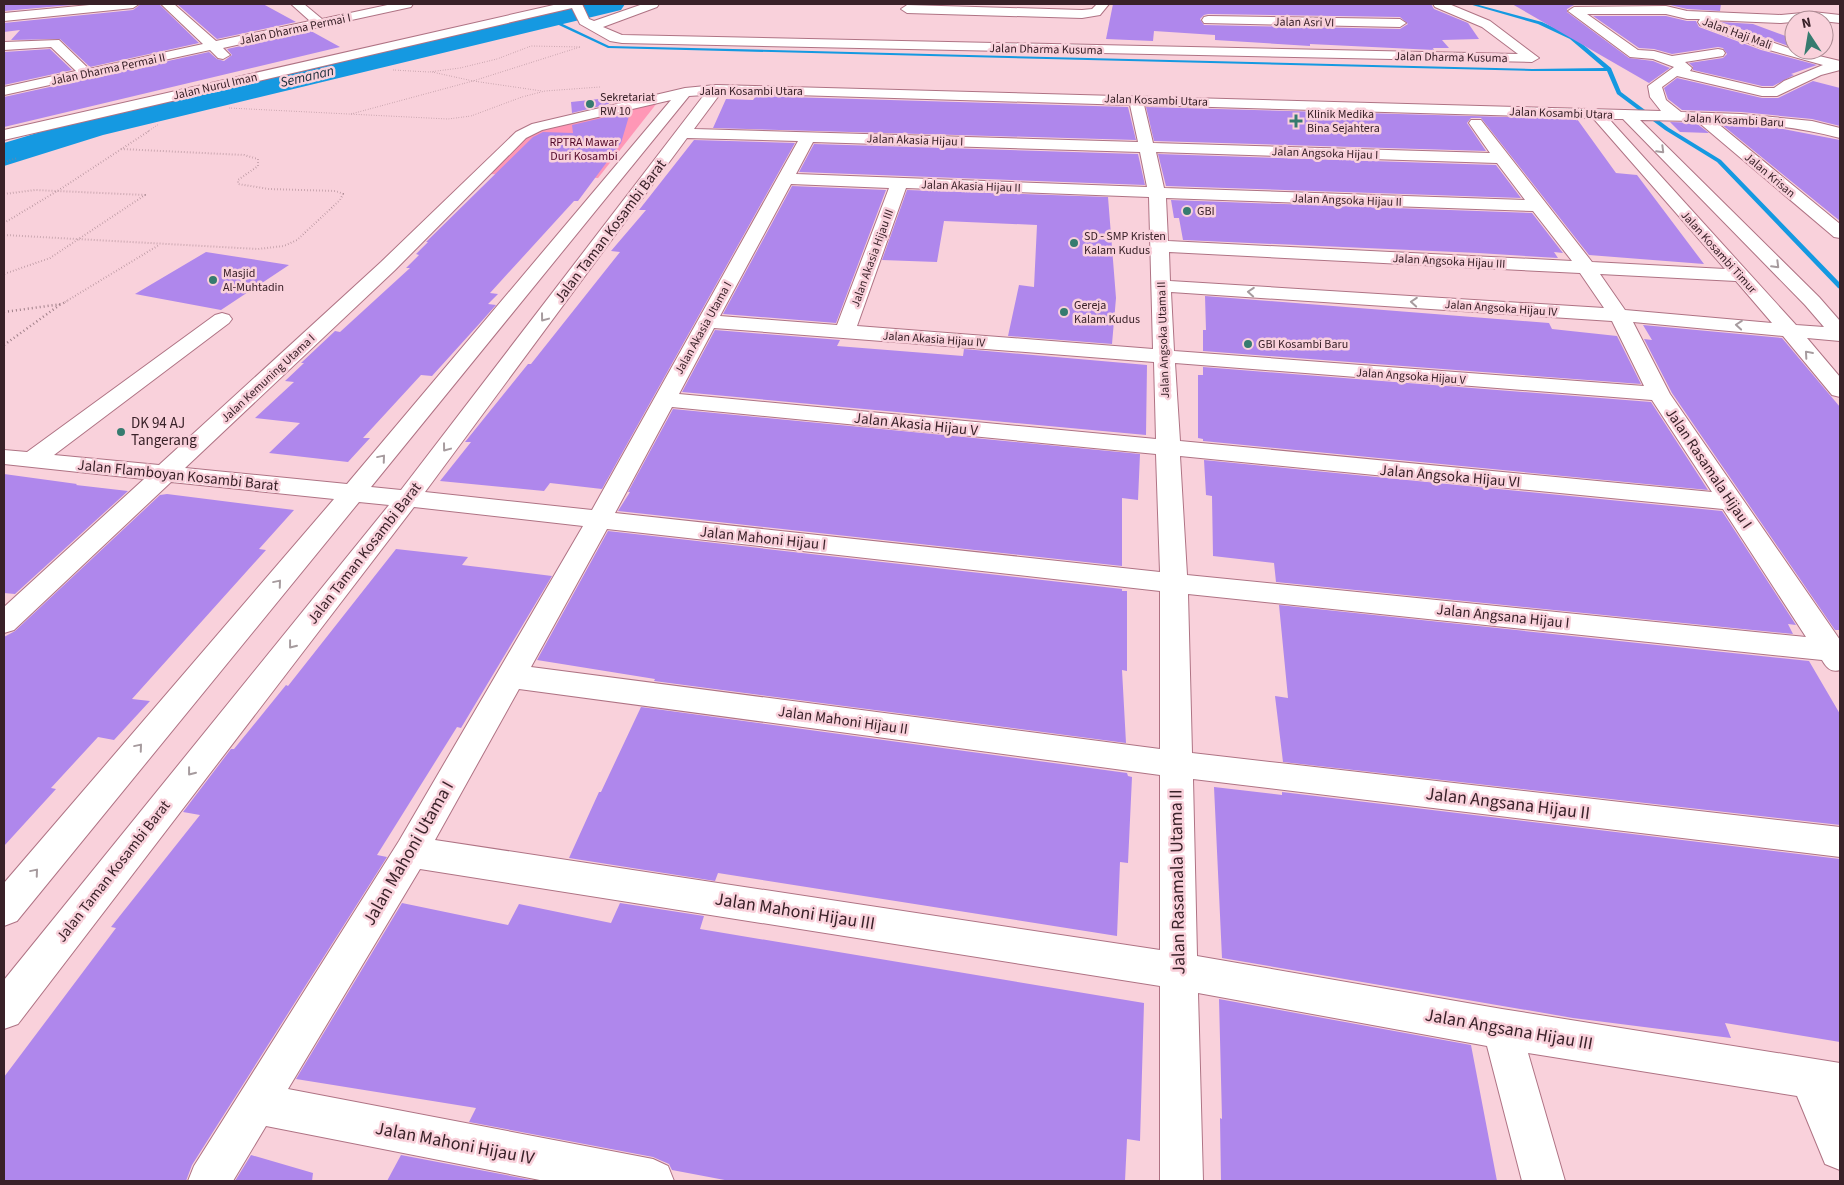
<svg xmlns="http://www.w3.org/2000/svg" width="1844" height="1185" viewBox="0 0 1844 1185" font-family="'Source Sans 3',sans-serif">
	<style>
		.green { fill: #ff97b6 }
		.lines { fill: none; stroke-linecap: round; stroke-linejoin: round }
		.stream { fill: #1599e1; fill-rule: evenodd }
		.river { fill: #1599e1; fill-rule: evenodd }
		.building { fill: #af87ec; fill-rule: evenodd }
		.street-casing { stroke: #af7384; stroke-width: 2 }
		.path-far2 { stroke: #9f7f88; stroke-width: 1; stroke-dasharray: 0.5 2; stroke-linecap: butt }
		.path-far1 { stroke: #9f7f88; stroke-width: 2; stroke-dasharray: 0.5 2.5; stroke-linecap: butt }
		.path { stroke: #9f7f88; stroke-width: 2.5; stroke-dasharray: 1 3; stroke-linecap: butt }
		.street { fill: #fff; fill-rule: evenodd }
		.oneway { stroke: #a69b9e }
		.poi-dot { fill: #367b6f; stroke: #f9d1db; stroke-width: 2 }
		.labels { text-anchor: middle; stroke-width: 5; stroke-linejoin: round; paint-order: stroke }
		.far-street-label { font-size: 12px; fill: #392128; stroke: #f9d1db }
		.far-poi-label { font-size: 12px; fill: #392128; stroke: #f9d1db; text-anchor: start }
		.far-park-label { font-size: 12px; fill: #530a29; stroke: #f9d1db }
		.far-water-label { font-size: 14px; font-style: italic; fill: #192b39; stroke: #f9d1db }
		.street-label { font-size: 15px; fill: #392128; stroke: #f9d1db }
		.poi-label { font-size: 15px; fill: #392128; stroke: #f9d1db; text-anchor: start }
		.near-street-label { font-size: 18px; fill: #392128; stroke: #f9d1db }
	</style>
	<rect width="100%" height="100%" fill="#f9d1db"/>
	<!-- green -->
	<path class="green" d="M657,103L598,178L489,174L533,131Z"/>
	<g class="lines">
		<!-- stream -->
		<path class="stream" d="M1469,4H1475L1542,22L1574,37L1611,68L1621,92L1669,128L1721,160L1840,283V289L1838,288L1717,162L1665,130L1617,94L1607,71H1532L608,48L546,19L550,18L609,46L1532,69L1604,68L1570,39L1538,24Z"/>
		<!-- river -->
		<path class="river" d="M578,4H625L621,10L103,135L4,166V143L80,120Z"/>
	</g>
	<!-- building -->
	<path class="building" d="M4,4H83L4,11Z
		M141,4H159L199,43L90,67L60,39L11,40L20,30L4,32V23L133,10Z
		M177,4H263L296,22L217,39Z
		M1113,4H1431L1434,9L1468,23L1479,39L1442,40L1449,48H1433L1434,50L1310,44V46L1215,40V35L1154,31L1153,41L1106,39ZM1208,14L1400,17L1408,24L1400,29L1204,25L1200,19L1204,15Z
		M1512,4H1721L1720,11L1687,9L1666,4L1574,5L1567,9V12L1629,58L1653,61L1670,68L1649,83Z
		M1593,16H1666L1687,21H1696L1699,27L1761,50L1817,65L1791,74L1794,75L1773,86H1762L1693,70V67L1689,63L1723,58L1727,54L1723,48L1718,47L1672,54L1654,49L1639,48Z
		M1721,22L1753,24L1794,39V48Z
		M311,31L340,47L4,127V97L209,52L217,59L224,61L232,55L227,49Z
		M50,49L72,70L4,85V52Z
		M1677,78L1762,98H1778L1813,81L1840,88V126L1812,119L1741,112L1682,110L1668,99L1664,88Z
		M756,96L1128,107L1136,140L713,128L726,99L753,100Z
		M608,98L609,104L572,113L571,102Z
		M1146,107L1577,119L1616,173L1637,175L1704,264L1589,255L1481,118H1471L1467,123L1486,151L1154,141Z
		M610,116H629L621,143L578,201H574L490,293L498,294L488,304L496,305L480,323L432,376L421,375L363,438H370L348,462L269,453L300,423L255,418L294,382L285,381L304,363H301L335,331L340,332L410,268H406L419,255L416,254L428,242H426L533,137L543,132L573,133L572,125Z
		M1670,122L1696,123L1709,133L1680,132Z
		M1721,124L1778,128L1840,140V221Z
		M694,140L795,143L602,489L550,483L544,491L440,481L471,442H465L528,364H531L620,252L611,251L646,210H639Z
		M814,144L1138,154L1145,185L799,172Z
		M1158,154L1496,165L1521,198L1166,186Z
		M792,186L886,190L836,323L723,314Z
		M907,190L1108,197L1116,298L1112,344L1008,336L1019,285L1034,287L1037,225L944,221L937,262L882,260Z
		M1171,200L1532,213L1563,253L1554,252L1558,258L1478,253L1183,240L1179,218H1174Z
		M206,252L289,265L221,310L135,294Z
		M1205,296L1549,323L1552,329L1617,336L1641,384L1203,351V330H1206Z
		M1643,325L1782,338L1840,407V630H1835L1672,393L1644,339L1652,340Z
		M715,330L840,340L837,346L963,356L964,349L1147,365L1146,435L682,392Z
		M1203,367L1651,402L1708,490L1203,441V439L1198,438V375H1203Z
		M673,409L1140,454L1138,500L1122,498V566L618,511L630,492H628Z
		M1204,460L1722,511L1796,625L1788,624L1793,634L1276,582L1274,563L1213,556L1212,496L1206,495Z
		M4,474L77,484L76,485L128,491L15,594L4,593Z
		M167,494L294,510L259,549L266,550L132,699L150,701L114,740L98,737L51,788L56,789L4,846V637L15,631L160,495Z
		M608,531L1122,589V591H1127V671L1122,670L1126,743L654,681L655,679L537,660Z
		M396,549L468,557L462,565L552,576L461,728L457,727L377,855L387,857L192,1165L186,1181H4V1077L116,928L111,927L200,815L183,812L231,749H234L286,685L288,686Z
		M1279,605L1809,661L1840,714V825L1283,762L1275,696L1288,698Z
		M641,707L1127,773L1128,776L1132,777L1128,863L1120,862L1117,936L718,873L715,881L569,858L599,792H601Z
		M1214,787L1282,795V792L1840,859V1042L1725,1023L1731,1038L1573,1018L1222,958Z
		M402,903L508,925L519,904L611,923L620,903L704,916L700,929L1144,1003L1140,1141L1127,1139L1125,1181H730L672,1170L669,1164L653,1157L469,1122L476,1108L296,1079Z
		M1219,999L1471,1045L1497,1181H1221L1220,1118L1222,1119Z
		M251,1155L313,1173L312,1181H235Z
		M401,1155L537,1181H387Z"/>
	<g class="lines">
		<!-- street casing -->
		<g class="street-casing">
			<path id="street" d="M100,4H139L133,8L4,21V13Z
				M161,4H174L216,41L310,21L291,4H304L322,19L392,4H413L411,7L223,48L230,55L223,59L218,58L210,50L4,95V87L76,71L51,47L4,50V42L59,40L89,69L203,44Z
				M558,4H582L589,19L594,21L643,4H659L657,7L603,27L622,35L1518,54L1482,27L1435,7L1433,4H1449L1490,21L1539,58L1532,62L622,43L610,41L580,24L572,8L4,140V130Z
				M1097,4H1109L1100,15L1082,18L907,13L901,9L907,5L1082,10L1092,9Z
				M1666,6L1687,11L1781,15L1813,12L1840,15V23L1813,20L1781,23L1709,20L1794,50L1840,61V70L1821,75L1777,96H1762L1677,76L1662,87L1666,100L1681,112L1741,114L1812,121L1840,128V138C1799,127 1758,123 1716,122L1840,224V238L1834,237L1697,121L1640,120L1819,297L1840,321V341L1807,338L1840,377V397L1832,395L1783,336L1633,322L1670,394L1840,640V670C1831,673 1826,667 1822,660L1188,594L1192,753L1840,827V857L1193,779L1197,956L1502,1009L1840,1063V1170L1825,1164L1797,1096L1528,1053L1565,1181H1522L1487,1046L1198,993L1203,1181H1160V986L420,869L288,1089L653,1159L668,1166L674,1181H545L266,1126L233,1181H188L194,1166L399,841L583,526L414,507L18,1024L4,1029V980L389,505L359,502L17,921L4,926V883L334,499L171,482L14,630L4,633V607L144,479L4,464V450L27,452L215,315L222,313L229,315L232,319L229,323L54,455L159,465L381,262L516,132L532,124L685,88L716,85L1661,111L1650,97L1648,86L1674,67L1653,59L1630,57L1568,11L1574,7ZM1587,14H1666L1687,19H1700L1698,22L1700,25L1762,48L1823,65L1784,81L1774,88H1762L1690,71L1692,68L1685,62L1723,56L1725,53L1723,50L1718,49L1672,56L1654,51L1638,50ZM729,93L1130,105L1138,142L694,129L720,94ZM704,95L401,490L371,487L689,96ZM671,100L347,484L185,468L395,270L526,138L542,130ZM1144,105L1593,118L1725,269L1592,262L1481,120H1471L1469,123L1490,153L1153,143ZM1609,119H1623L1805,305L1824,327L1796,325ZM687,138L798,141L592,510L425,492ZM813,142L1140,152L1147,187L796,174ZM1156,152L1497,163L1525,200L1164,188ZM791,184L889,188L837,325L720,316ZM906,188L1149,197L1153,349L857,326ZM1166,198L1533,211L1572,261L1168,241ZM1169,252L1580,273L1604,308L1170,281ZM1600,274L1736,281L1772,323L1625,310ZM1171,292L1612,321L1644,386L1174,351ZM714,328L1154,362L1156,439L679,394ZM1175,363L1652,400L1712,492L1180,441ZM672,407L1156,454L1160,572L615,513ZM1180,456L1723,509L1806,637L1187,575ZM607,529L1160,591V749L531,667ZM519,689L1160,775V950L435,840Z
				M1208,16L1400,19L1406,23L1400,27L1204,23L1202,20L1204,17Z"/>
		</g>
		<!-- path-far2 -->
		<path class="path-far2" d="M393,70L429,72L460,68L497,59L531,46L581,47
			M432,72L473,81L542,91
			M229,108L448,119L471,116L522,97L545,91L600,87
			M351,114L473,81L580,47
			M147,132L159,124"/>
		<!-- path-far1 -->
		<path class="path-far1" d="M4,162L18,158
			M4,194L35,190L145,195L50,258L4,274
			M4,223L59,190L149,131
			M4,235L258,249L284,246L297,240L340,200L343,194L336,191L269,189L238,184V180L258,166V159L244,155L121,149
			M65,302L159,245"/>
		<!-- path -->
		<path class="path" d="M4,312L62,304L67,301
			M4,345L61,304"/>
		<!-- street -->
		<use href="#street" class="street"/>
	</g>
	<!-- one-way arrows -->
	<defs><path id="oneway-chevron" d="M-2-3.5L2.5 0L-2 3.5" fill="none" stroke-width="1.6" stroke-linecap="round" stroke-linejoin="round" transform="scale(1.25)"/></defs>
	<g class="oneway">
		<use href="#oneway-chevron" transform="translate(1661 150) rotate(45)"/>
		<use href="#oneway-chevron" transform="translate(1776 265) rotate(45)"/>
		<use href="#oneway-chevron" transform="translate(1251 292) rotate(-176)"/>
		<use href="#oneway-chevron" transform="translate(1414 302) rotate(-176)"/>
		<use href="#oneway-chevron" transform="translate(544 318) rotate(127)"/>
		<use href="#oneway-chevron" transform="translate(1739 325) rotate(-175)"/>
		<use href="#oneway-chevron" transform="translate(1808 354) rotate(-131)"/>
		<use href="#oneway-chevron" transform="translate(446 448) rotate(127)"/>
		<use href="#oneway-chevron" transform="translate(382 458) rotate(-50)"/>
		<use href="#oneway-chevron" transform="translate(278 583) rotate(-50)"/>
		<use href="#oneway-chevron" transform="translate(292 645) rotate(128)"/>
		<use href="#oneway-chevron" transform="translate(139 747) rotate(-50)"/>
		<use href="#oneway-chevron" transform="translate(191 772) rotate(128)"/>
		<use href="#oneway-chevron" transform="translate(35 872) rotate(-50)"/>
	</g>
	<!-- markers -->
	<g class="poi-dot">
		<circle cx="590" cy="104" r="5"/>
		<path d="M1293.5 113.5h5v5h5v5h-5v5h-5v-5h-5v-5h5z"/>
		<circle cx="1187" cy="211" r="5"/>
		<circle cx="1074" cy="243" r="5"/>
		<circle cx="213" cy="280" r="5"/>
		<circle cx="1064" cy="312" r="5"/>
		<circle cx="1248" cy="344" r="5"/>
		<circle cx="121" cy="432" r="5"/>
	</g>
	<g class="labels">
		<!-- far-street labels -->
		<g class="far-street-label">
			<text transform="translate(1304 22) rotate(1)" y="4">Jalan Asri VI</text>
			<text transform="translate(295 29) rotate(-12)" y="4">Jalan Dharma Permai I</text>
			<text transform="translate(1737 33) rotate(20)" y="4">Jalan Haji Mali</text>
			<text transform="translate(1046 49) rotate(1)" y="4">Jalan Dharma Kusuma</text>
			<text transform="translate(1451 57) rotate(1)" y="4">Jalan Dharma Kusuma</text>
			<text transform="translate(108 69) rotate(-12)" y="4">Jalan Dharma Permai II</text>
			<text transform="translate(215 86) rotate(-13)" y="4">Jalan Nurul Iman</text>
			<text x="751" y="95">Jalan Kosambi Utara</text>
			<text transform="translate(1156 100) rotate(2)" y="4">Jalan Kosambi Utara</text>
			<text transform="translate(1561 113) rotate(2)" y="4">Jalan Kosambi Utara</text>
			<text transform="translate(1734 120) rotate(3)" y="4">Jalan Kosambi Baru</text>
			<text transform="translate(915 140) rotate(2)" y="4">Jalan Akasia Hijau I</text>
			<text transform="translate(1325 153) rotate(2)" y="4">Jalan Angsoka Hijau I</text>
			<text transform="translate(1770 175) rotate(40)" y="4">Jalan Krisan</text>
			<text transform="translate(971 186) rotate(2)" y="4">Jalan Akasia Hijau II</text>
			<text transform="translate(1347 200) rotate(2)" y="4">Jalan Angsoka Hijau II</text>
			<text transform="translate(1719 252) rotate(48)" y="4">Jalan Kosambi Timur</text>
			<text transform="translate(872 258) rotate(-70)" y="4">Jalan Akasia Hijau III</text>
			<text transform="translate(1449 261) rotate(3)" y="4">Jalan Angsoka Hijau III</text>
			<text transform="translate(1501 308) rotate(4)" y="4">Jalan Angsoka Hijau IV</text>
			<text transform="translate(703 328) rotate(-61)" y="4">Jalan Akasia Utama I</text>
			<text transform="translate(934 339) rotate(4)" y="4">Jalan Akasia Hijau IV</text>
			<text transform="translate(1163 340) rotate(-92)" y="4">Jalan Angsoka Utama II</text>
			<text transform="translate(1411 376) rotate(4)" y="4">Jalan Angsoka Hijau V</text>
			<text transform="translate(268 378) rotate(-43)" y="4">Jalan Kemuning Utama I</text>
		</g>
		<!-- far-poi labels -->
		<g class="far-poi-label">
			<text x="600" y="101">Sekretariat<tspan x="600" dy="14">RW 10</tspan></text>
			<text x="1307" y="118">Klinik Medika<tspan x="1307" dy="14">Bina Sejahtera</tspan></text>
			<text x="1197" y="215">GBI</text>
			<text x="1084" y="240">SD - SMP Kristen<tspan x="1084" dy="14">Kalam Kudus</tspan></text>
			<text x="223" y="277">Masjid<tspan x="223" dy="14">Al-Muhtadin</tspan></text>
			<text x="1074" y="309">Gereja<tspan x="1074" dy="14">Kalam Kudus</tspan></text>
			<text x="1258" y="348">GBI Kosambi Baru</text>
		</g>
		<!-- far-park labels -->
		<g class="far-park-label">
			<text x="584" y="146">RPTRA Mawar<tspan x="584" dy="14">Duri Kosambi</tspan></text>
		</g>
		<!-- far-water labels -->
		<g class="far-water-label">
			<text transform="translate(307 76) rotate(-13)" y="5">Semanan</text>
		</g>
		<!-- street labels -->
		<g class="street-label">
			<text transform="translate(610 231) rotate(-53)" y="5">Jalan Taman Kosambi Barat</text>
			<text transform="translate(916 424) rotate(6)" y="5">Jalan Akasia Hijau V</text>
			<text transform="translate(1709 468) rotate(56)" y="5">Jalan Rasamala Hijau I</text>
			<text transform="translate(178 475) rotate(6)" y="5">Jalan Flamboyan Kosambi Barat</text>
			<text transform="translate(1450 476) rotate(5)" y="5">Jalan Angsoka Hijau VI</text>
			<text transform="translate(763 538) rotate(6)" y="5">Jalan Mahoni Hijau I</text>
			<text transform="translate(364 553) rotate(-52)" y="5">Jalan Taman Kosambi Barat</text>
			<text transform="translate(1503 616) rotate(6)" y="5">Jalan Angsana Hijau I</text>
			<text transform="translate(843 720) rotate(8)" y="5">Jalan Mahoni Hijau II</text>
			<text transform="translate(113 871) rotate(-52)" y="5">Jalan Taman Kosambi Barat</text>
		</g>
		<!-- poi labels -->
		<g class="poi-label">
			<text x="131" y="428">DK 94 AJ<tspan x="131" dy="17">Tangerang</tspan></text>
		</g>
		<!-- near-street labels -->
		<g class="near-street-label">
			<text transform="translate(1508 803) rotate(7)" y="6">Jalan Angsana Hijau II</text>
			<text transform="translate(408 853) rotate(-60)" y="6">Jalan Mahoni Utama I</text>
			<text transform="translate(1177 882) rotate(-91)" y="6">Jalan Rasamala Utama II</text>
			<text transform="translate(795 911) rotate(9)" y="6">Jalan Mahoni Hijau III</text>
			<text transform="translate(1509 1029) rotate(10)" y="6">Jalan Angsana Hijau III</text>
			<text transform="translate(455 1143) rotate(11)" y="6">Jalan Mahoni Hijau IV</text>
		</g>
	</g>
	<!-- border -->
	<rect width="1844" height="1185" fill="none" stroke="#392128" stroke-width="10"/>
	<!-- north arrow -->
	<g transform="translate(1809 35) rotate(348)"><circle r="24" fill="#f9d1db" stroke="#ac8b93"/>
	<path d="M0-4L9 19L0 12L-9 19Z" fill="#367b6f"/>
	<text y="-8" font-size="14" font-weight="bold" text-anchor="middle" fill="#392128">N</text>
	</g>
</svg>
